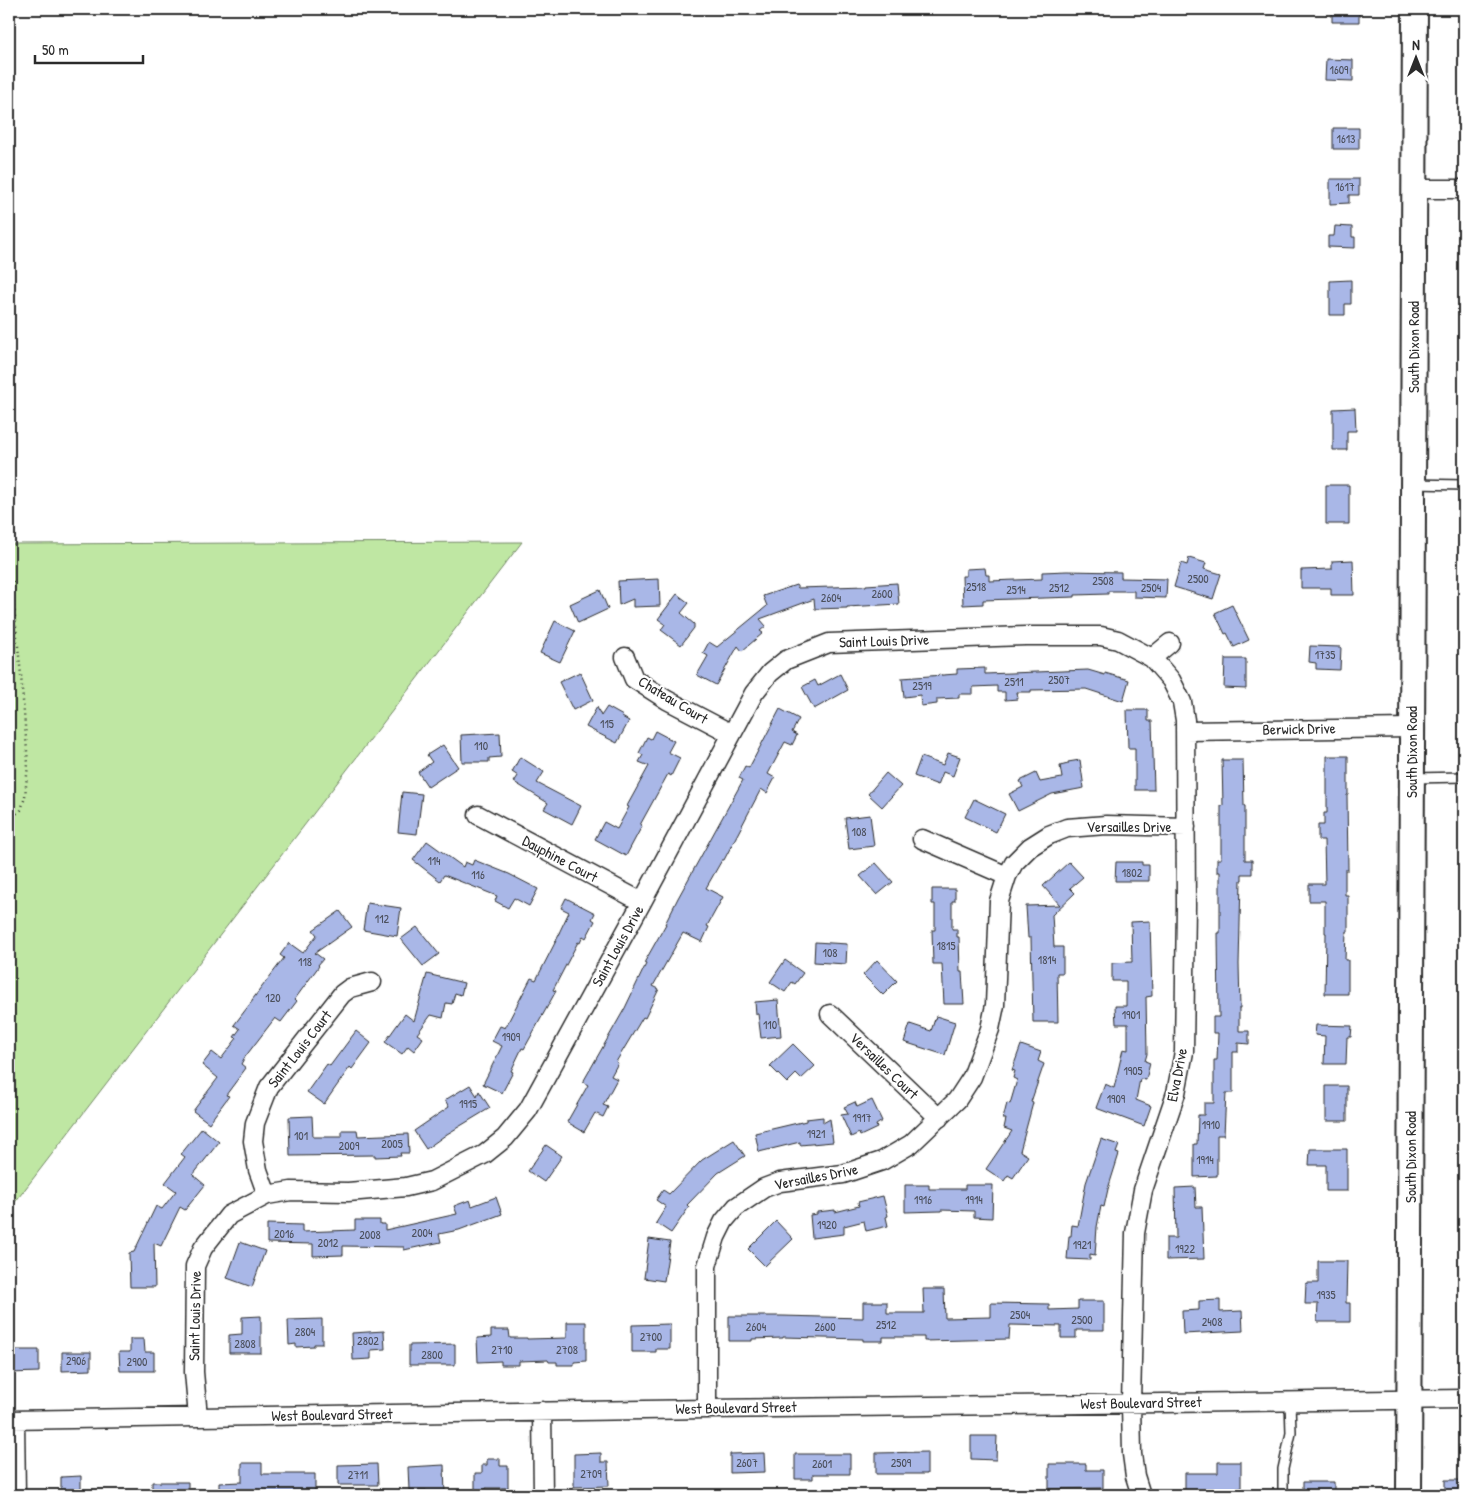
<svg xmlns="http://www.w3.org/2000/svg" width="1473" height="1504" viewBox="0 0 1473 1504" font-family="'Patrick Hand',sans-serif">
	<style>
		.green { fill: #bfe7a3; stroke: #758967 }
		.building { fill: #a9b7e7; stroke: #2b2b2b }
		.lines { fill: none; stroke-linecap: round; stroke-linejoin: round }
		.lane-casing { stroke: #2b2b2b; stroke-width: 12 }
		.street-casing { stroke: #2b2b2b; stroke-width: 21 }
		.secondary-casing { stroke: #2b2b2b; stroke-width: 28 }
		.path { stroke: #2b2b2b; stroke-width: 2.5; stroke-dasharray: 1 4; stroke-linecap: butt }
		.lane { stroke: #fff; stroke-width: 9 }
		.street { stroke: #fff; stroke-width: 18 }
		.secondary { stroke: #fff; stroke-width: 24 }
		.labels { text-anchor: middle; stroke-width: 4; stroke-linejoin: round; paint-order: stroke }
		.number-label { font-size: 12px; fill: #4a4e5a }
		.street-label { font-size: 15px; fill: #2b2b2b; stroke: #fff }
	</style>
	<rect width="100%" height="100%" fill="#fff"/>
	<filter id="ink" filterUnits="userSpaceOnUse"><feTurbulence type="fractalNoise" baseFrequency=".02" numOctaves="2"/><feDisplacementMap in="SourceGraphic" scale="10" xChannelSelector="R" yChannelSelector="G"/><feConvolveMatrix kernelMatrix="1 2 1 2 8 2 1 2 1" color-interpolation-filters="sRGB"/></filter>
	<g filter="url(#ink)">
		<!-- green -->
		<path class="green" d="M522,542L9,1210V544Z"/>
		<!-- building -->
		<path class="building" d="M1332,9H1359V22H1332Z
			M1326,59L1353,60V81L1325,80Z
			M1333,128H1359V149H1333Z
			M1330,179H1359V195H1349V203L1330,204Z
			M1335,226L1352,227V237H1355V248L1328,247V236H1334Z
			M1351,280V304H1345V315H1330V281Z
			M1355,408L1356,431H1347V450H1333V409Z
			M1326,485H1349V524H1326Z
			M1189,558L1206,563L1204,569L1221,574L1213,599L1174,587L1181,563L1187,565Z
			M1353,560L1354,595H1331V588H1301V570L1332,569V561Z
			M985,568L986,575H989V581L1042,579V572L1067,571L1121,572V578L1167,579L1166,598L1134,597V591H1108V594L1075,595V597L983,600V604L963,605L962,576H966V569Z
			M659,579L660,606L633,607V599L619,605L618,581Z
			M897,583L899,604L847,607V608L815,609L814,599L760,619L766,626L760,631L763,633L742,651L738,646L716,685L697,675L708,656L703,653L709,642L717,647L767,606L763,596L796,585L798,588L866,586V585Z
			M600,590L608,609L578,623L570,604Z
			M677,594L689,603L681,613L694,624V628L681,645L661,630L665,624L658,619Z
			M1232,605L1249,640L1234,647L1227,633L1225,634L1215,613Z
			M555,621L575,631L560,662L540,653Z
			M1310,646L1341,647L1340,670L1316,669V663L1309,662Z
			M1225,659H1246V689L1224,688Z
			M985,668V674L1088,670L1105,675V673L1129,680L1123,701L1086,689L1031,690V692H1017L1018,699L1005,700V692H997V686L973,687V694H959V698L937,699V704L921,706L920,695L904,697L902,678L957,674V669Z
			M580,672L593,700L573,710L559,682Z
			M840,674L848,690L814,709L802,687L815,680L818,686Z
			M597,707L601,716L607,707L623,716L622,717L629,721L617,743L586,727Z
			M780,709L799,719L792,732L797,735L792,745L785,742L768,774L775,778L767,793L761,789L724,860H722L706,888L723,897L707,926L709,927L702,942L683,933L653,986L659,989L645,1018L643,1017L616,1062L618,1063L611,1076L617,1079L603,1105L608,1107L603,1117L595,1113L584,1132L567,1122L588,1085L583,1082L625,1008L646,964L644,963L666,924H665L678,898L743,780L739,778L745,766L749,768Z
			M1127,710H1148V721H1152L1154,790H1135V748H1128Z
			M655,731L674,741L668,752L680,758L671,776L668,774L640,825L642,826L626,856L595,839L604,822L617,829L629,807L627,806L649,766L639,762L643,755L639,753L647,737L651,739Z
			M500,733L501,757L489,758V762H462L461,735Z
			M443,745L458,767L428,787L418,772L432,762L427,755Z
			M948,753L960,757L953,776L943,772L938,785L914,776L921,757L943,765Z
			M1327,756H1348V795H1347L1348,870H1345V895H1348V932H1346L1345,960H1348V994H1325L1326,933H1325V901H1309V884H1325L1324,840H1318V825H1324V813H1327Z
			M520,757L544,772L537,783L581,806L572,824L544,809L548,803L514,782L518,776L512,772Z
			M1080,760L1084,788L1052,794L1018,811L1009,794L1023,787L1020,781L1036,773L1040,782L1062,778L1060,766L1068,764V762Z
			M1222,760H1243L1244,806H1245V860H1252V874H1242V880H1241L1239,964L1240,1008H1239V1031H1249V1044L1238,1043V1052H1233V1093H1226L1224,1135H1217V1176L1194,1177V1144H1197L1198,1115H1204V1103H1214V1060H1217L1218,1033H1213V1017H1219L1218,933H1220V872H1217V859H1221V806H1223Z
			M886,773L901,786L882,807L868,794Z
			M402,792L422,794L417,834L398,832Z
			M974,799L1005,814L996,832L965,817Z
			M870,815L874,846L849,849L845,818Z
			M427,841L463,867L465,862L472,865L474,860L509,874L538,889L529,906L514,898L508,908L495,901L497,896L444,875L440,881L413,860Z
			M1069,862L1083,877L1070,888L1075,893L1052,915L1054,947H1063V973H1057L1058,1022H1033L1031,938H1028L1026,906L1060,905L1043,886Z
			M1116,862H1142V865H1149V881H1115Z
			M876,863L893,882L877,895L860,876Z
			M932,889H955V901H952V929H957V937H959L960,972H962L964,1004H944L942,964H933L932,930H935V904H932Z
			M566,898L595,913L592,919L595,921L586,938L583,936L580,943L578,942L553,990L556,991L524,1049L522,1048L511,1071L513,1072L502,1093L483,1084L502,1046L492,1041L500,1026L505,1028L531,978L536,980L560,933H559L569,912L561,908Z
			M367,903L401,908L397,936L363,930Z
			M340,911L352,927L315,953L323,959L318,965L319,966L295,999L297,1001L281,1022L275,1018L245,1057L241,1064L246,1068L226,1095L229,1096L209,1123L193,1111L218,1078L202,1065L212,1052L221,1059L237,1038L234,1037L240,1029L234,1025L253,1000H252L284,958L280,955L289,943L303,953L317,935L313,930Z
			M1150,921L1152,996L1146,997L1147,1054L1145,1061L1150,1063L1146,1080L1140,1079L1136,1100L1151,1106L1144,1126L1096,1108L1105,1084L1114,1088L1123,1049L1128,1050V1024H1116L1115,1006H1126V981H1112V963L1132,962L1131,922Z
			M417,927L439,954L423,966L401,939Z
			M815,942L847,944L846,964L814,962Z
			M785,960L803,973L795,984L792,982L785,992L770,982Z
			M877,960L897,981L883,995L863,975Z
			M427,974L464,983L461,995L455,993L452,1004L446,1003L443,1018L431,1015L417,1034L423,1038L414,1051L408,1046L402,1054L385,1042L405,1014L414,1021Z
			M778,1000L781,1036L761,1038L758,1014H756L755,1002Z
			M936,1016L955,1022L945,1055L904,1042L910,1024L931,1031Z
			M1316,1025L1352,1026L1351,1037H1347L1346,1064H1324L1325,1036L1315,1035Z
			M356,1031L371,1043L352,1069L350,1067L324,1104L307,1092L327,1064L330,1066Z
			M793,1044L815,1066L801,1079L796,1074L787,1083L770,1066Z
			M1021,1045L1041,1052L1038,1061L1044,1064L1031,1102L1033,1103L1020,1151L1028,1156L1013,1178L1008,1175L1004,1181L986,1169L1012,1131L1004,1128L1006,1119H1003L1007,1103L1010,1104L1017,1080L1013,1078L1015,1071L1012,1070Z
			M470,1085L477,1096L479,1091L490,1108L447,1134L426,1149L414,1131L449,1107L445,1100Z
			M1326,1086H1347V1121H1326Z
			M872,1100L882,1121L876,1125L877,1128L860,1136L859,1133L851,1137L841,1115L848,1114L844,1107L855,1102L857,1107Z
			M312,1116L313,1137H342V1130H357L358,1136L408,1134L409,1153H400L401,1156L375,1157V1155L290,1156L289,1117Z
			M823,1117V1123L830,1119L833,1142L800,1145V1142L759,1152L755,1133L806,1121V1119Z
			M202,1128L219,1142L193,1175L205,1185L185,1210L180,1207L161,1246L154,1243L155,1287H130L129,1253L134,1252L156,1206L162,1209L176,1191L165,1183L185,1157L181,1154Z
			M1101,1139L1119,1145L1116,1153L1119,1154L1108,1189L1104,1207L1101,1206L1097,1227L1095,1255L1090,1254V1260L1067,1259L1069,1236H1071L1072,1225L1078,1226L1086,1183Z
			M734,1140L745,1156L718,1173L687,1205L689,1207L671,1233L656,1223L666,1207L656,1200L663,1190L669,1194L702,1160Z
			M546,1145L562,1156L544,1182L528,1171Z
			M1310,1149H1347V1191H1326V1165H1309Z
			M905,1185H929V1189H965V1185H993L992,1218L974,1217V1211L941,1210V1211L905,1212Z
			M1195,1187L1196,1207H1202L1204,1259L1166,1260V1238H1176L1175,1188Z
			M883,1196L888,1216L886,1217L888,1226L866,1231L864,1221L844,1226V1234L812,1238L810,1215L817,1214V1212L835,1210V1212L859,1206L858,1202Z
			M496,1197L502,1214L459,1230L439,1234L441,1242L404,1250V1247L343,1246V1255L313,1256V1244L267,1243V1224L302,1225V1232L355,1230V1220H380V1224H385V1230L457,1214L454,1206L470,1200L472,1206Z
			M776,1221L793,1239L765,1266L748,1249Z
			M649,1239L670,1242L664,1281L644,1278Z
			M240,1242L265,1251L252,1287L227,1278Z
			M1318,1261H1347L1346,1303H1350V1322H1317L1318,1304H1305L1306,1283H1318Z
			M923,1289H944L945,1318L991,1317V1303L1049,1304V1310L1078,1309V1301H1104V1330H1076V1338H1061V1326L1010,1325L1009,1339L924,1341V1337H883V1341H863V1339L783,1337V1338L752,1339V1341H729V1316H782L863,1318V1302H887V1313H924Z
			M1220,1300V1312L1242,1311L1243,1331L1183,1334L1182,1311L1199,1310V1301Z
			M261,1316V1353H229V1335L242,1334V1317Z
			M322,1319V1344H314V1346L296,1347V1344L289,1345L288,1320Z
			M567,1322H586V1361L574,1362V1365H557V1362H549L548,1360L519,1361V1365H501V1361L478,1362L477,1338L491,1337V1330H509L510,1338H527V1339L567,1338Z
			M670,1324V1349H656V1352H632V1325Z
			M384,1331L385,1349L371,1350V1359L353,1360L352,1333Z
			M130,1339H144L145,1352H154V1371H120L119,1352H130Z
			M455,1344V1365H409V1345Z
			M9,1350H39V1372L10,1373Z
			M62,1352H91V1370L62,1371Z
			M971,1436H997L996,1460L971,1459Z
			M927,1452V1474H876V1453Z
			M601,1453V1462H608L609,1486L574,1487V1454Z
			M764,1453L765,1472L730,1473V1454Z
			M795,1454H850V1474H813V1479H795Z
			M487,1459H500V1466H508V1488H486V1494H475V1473H482V1465H487Z
			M1218,1462H1241V1495H1185V1473H1218Z
			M242,1463H262V1474H315V1494L219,1495V1483L242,1482Z
			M377,1464L378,1485H338V1465Z
			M1049,1464H1086V1470H1103V1488L1049,1489Z
			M444,1465L445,1495H426V1490H409L408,1467Z
			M81,1476V1495H61V1477Z
			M1445,1480H1464V1495H1445Z
			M152,1482H188V1495H152Z
			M1303,1482H1334V1495H1303Z"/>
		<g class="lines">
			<!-- lane casing -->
			<g class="lane-casing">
				<path id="lane" d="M1413,484L1464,485
					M1413,778L1464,777
					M1283,1495V1469L1291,1433L1290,1401"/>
			</g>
			<!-- street casing -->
			<g class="street-casing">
				<path id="street" d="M1414,189H1464
					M625,657L634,679L667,700L732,734
					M1152,658L1170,643
					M1185,731L1412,728
					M478,815L642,902
					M922,839L1007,876
					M830,1014L939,1118
					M267,1195L258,1170L253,1141L255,1123L269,1087L342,994L350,988L372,982
					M707,1409V1266L716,1237L724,1221L736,1207L764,1188L780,1182L843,1174L882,1161L911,1144L957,1100L972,1077L990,1029L995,1005L999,901L1007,876L1014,863L1030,847L1049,835L1067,828L1106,825L1186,827
					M542,1411L543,1495
					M198,1417L194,1372L195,1266L203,1248L229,1215L267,1195L291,1191L348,1192L406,1187L432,1181L485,1154L505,1138L528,1110L642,902L754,693L770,673L786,660L829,643L1026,636H1101L1118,640L1152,658L1171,680L1182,702L1185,720L1186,905L1184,1052L1176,1093L1143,1190L1135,1233L1131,1403L1132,1454L1135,1476L1141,1495
					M9,1420L707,1409L1464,1399
					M15,1420L16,1495"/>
			</g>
			<!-- secondary casing -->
			<g class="secondary-casing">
				<path id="secondary" d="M1409,1495L1415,9"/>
			</g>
			<!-- path -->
			<path class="path" d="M9,820L21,810L25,797L28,764L21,675L13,598V578"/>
			<!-- lane -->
			<use href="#lane" class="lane"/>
			<!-- street -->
			<use href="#street" class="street"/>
			<!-- secondary -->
			<use href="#secondary" class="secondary"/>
		</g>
	</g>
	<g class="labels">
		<!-- number labels -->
		<g class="number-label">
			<text x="1339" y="74">1609</text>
			<text x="1346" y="143">1613</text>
			<text x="1345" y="191">1617</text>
			<text x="1198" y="583">2500</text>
			<text x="1103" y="585">2508</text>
			<text x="976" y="591">2518</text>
			<text x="1059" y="592">2512</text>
			<text x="1151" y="592">2504</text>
			<text x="1016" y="594">2514</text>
			<text x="882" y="598">2600</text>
			<text x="831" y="602">2604</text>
			<text x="1325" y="659">1735</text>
			<text x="1059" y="684">2507</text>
			<text x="1014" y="686">2511</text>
			<text x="922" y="690">2519</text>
			<text x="607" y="728">115</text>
			<text x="481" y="750">110</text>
			<text x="859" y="836">108</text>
			<text x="434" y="865">114</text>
			<text x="1132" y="877">1802</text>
			<text x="478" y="879">116</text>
			<text x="382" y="923">112</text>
			<text x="946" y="950">1815</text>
			<text x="830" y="957">108</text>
			<text x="1047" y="964">1814</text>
			<text x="305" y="966">118</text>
			<text x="273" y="1002">120</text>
			<text x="1131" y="1019">1901</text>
			<text x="770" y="1029">110</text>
			<text x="511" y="1041">1909</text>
			<text x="1133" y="1075">1905</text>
			<text x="1116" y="1103">1909</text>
			<text x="468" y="1108">1915</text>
			<text x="862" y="1122">1917</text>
			<text x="1211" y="1129">1910</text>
			<text x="816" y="1138">1921</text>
			<text x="301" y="1140">101</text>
			<text x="392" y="1148">2005</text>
			<text x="349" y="1150">2009</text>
			<text x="1205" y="1164">1914</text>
			<text x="923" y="1204">1916</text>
			<text x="974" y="1204">1914</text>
			<text x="827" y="1229">1920</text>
			<text x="422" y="1237">2004</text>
			<text x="284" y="1238">2016</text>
			<text x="370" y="1239">2008</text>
			<text x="328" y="1247">2012</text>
			<text x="1082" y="1249">1921</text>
			<text x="1185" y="1253">1922</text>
			<text x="1326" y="1299">1935</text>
			<text x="1020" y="1319">2504</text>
			<text x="1082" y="1324">2500</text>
			<text x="1212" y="1326">2408</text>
			<text x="886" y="1329">2512</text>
			<text x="756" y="1331">2604</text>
			<text x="825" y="1331">2600</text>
			<text x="305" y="1336">2804</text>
			<text x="651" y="1341">2700</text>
			<text x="368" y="1345">2802</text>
			<text x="245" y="1348">2808</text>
			<text x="502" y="1354">2710</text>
			<text x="567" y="1354">2708</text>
			<text x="432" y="1359">2800</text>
			<text x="76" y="1365">2906</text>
			<text x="137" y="1366">2900</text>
			<text x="747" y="1467">2607</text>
			<text x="901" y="1467">2509</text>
			<text x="822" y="1468">2601</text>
			<text x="591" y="1478">2709</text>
			<text x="358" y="1479">2711</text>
		</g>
		<!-- street labels -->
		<g class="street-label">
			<text transform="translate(1414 347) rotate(-90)" y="5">South Dixon Road</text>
			<text transform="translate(884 641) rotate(-2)" y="5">Saint Louis Drive</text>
			<text transform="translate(673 700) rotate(31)" y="5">Chateau Court</text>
			<text transform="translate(1299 729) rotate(-1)" y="5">Berwick Drive</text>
			<text transform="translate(1412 752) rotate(-90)" y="5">South Dixon Road</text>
			<text x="1129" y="832">Versailles Drive</text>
			<text transform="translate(560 859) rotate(28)" y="5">Dauphine Court</text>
			<text transform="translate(618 946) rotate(-61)" y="5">Saint Louis Drive</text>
			<text transform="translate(300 1049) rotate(-52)" y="5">Saint Louis Court</text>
			<text transform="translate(884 1066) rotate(44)" y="5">Versailles Court</text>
			<text transform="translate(1177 1075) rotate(-79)" y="5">Elva Drive</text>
			<text transform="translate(1411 1157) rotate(-90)" y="5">South Dixon Road</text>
			<text transform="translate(816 1177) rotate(-11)" y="5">Versailles Drive</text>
			<text transform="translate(195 1316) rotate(-89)" y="5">Saint Louis Drive</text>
			<text transform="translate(1141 1403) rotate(-1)" y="5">West Boulevard Street</text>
			<text transform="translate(736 1408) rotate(-1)" y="5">West Boulevard Street</text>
			<text transform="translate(332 1415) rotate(-1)" y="5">West Boulevard Street</text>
		</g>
	</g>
	<!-- margin -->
	<rect width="1473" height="1504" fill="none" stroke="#fff" stroke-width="30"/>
	<rect x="15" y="15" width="1443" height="1474" fill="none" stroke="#2b2b2b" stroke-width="2" filter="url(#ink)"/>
	<!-- north arrow -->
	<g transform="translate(1416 58)" stroke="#ffffff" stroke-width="4" paint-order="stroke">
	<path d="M0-4L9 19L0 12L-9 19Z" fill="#2b2b2b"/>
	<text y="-8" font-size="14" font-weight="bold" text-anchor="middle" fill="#2b2b2b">N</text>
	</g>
	<!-- scale -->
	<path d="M35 55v8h108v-8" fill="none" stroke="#2b2b2b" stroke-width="2.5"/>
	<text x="42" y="55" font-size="15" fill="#2b2b2b" stroke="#ffffff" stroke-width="4" paint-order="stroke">50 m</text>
</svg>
